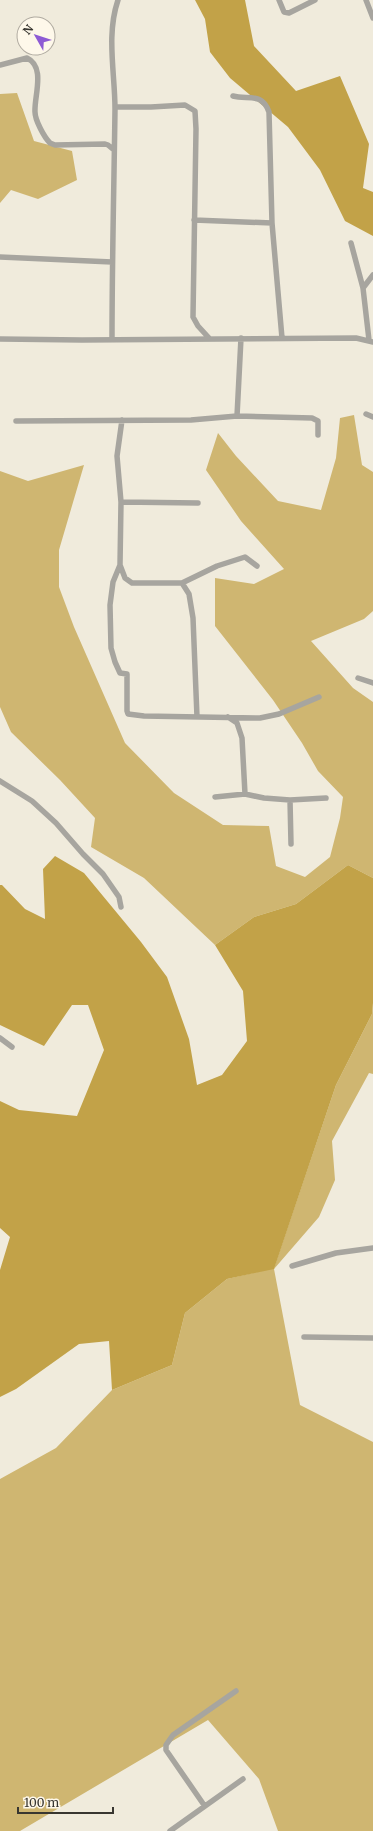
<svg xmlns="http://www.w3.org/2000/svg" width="373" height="1831" viewBox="0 0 373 1831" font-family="Merriweather,serif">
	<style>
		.green { fill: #cfb671 }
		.forest { fill: #c2a248 }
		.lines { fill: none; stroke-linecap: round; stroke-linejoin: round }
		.street { stroke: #a7a59f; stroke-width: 5.5 }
	</style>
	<rect width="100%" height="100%" fill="#f0ebdc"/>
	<!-- green -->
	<path class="green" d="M17,93L34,141L72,151L77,180L38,199L11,190L0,203V94Z
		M354,415L362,465L373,472V611L364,619L311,641L353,688L373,702V878L348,865L296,904L254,917L215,945L144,878L91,847L95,818L60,780L11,732L0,707V471L28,481L84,465L59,550V587L74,627L125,743L174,793L223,825L269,826L276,866L305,877L330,857L340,818L343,797L318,771L302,743L273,700L215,626V578L254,584L284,569L241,521L206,470L218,433L236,456L278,501L321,510L336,458L340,418Z
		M373,1003V1074L369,1073L332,1141L335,1180L319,1217L274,1269L300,1405L373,1442V1831H278L259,1779L208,1720L20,1831H0V1479L56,1448L112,1390L172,1365L185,1313L227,1279L274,1268L336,1085L372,1014Z"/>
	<!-- forest -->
	<path class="forest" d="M195,0H245L254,46L296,91L340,76L369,144L363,188L373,192V236L345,221L320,170L288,127L230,78L210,52L205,19Z
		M55,856L84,873L141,942L167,977L189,1039L197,1085L222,1075L247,1041L243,991L215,945L254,917L296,904L348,865L373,878V1003L372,1014L336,1085L274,1269L227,1279L185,1313L172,1365L112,1390L109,1341L79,1344L16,1389L0,1397V1270L10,1237L0,1228V1101L19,1110L77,1116L104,1050L88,1005H72L44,1046L0,1025V885H2L25,909L45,919L43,869Z"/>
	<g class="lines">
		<!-- street -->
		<path class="street" d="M279,0L284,12L289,13L315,0
			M366,0L373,18
			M0,65L27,58C46,67 34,96 35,112C35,120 44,137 50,143L55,145L105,144L108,145L114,150
			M233,96C248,100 262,92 269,112L272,223L282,338
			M115,107H151L185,105L195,111L196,129L193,317L198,326L209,338
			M194,220L272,223
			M351,243L363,288L369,340
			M0,257L112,262
			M363,288L373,275
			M0,339L82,340L356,338L373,342
			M112,340C112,263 114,186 115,109C115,73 106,35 118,0
			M366,414L373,417
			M237,416L241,338
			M122,420L117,456L121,502L120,565L113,582L110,605L111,648L115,662L120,673L127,674V711L128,714L144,716L260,718L279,714L319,697
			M16,421L191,420L237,416L312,418L318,421V435
			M121,502L198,503
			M120,565L125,578L132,583H182L217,566L245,557L257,566
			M182,583L189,594L193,618L197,717
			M358,678L373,683
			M228,717L237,723L242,738L245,794
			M0,781L32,801L56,823L83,854L103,874L119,897L121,907
			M215,797L245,794L264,798L290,800L326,798
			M290,800L291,844
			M0,1038L12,1047
			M292,1266L336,1253L373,1248
			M304,1337L373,1338
			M204,1805L166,1750V1745L173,1735L236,1691
			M170,1831L243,1779"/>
	</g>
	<!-- north arrow -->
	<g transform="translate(36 36) rotate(309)"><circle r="19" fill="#fef8ea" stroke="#afaaa0"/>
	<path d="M0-3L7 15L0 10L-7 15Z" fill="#8e5bd4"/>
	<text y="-6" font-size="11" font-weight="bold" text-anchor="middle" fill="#383630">N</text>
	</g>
	<!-- scale -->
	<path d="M18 1807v6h95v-6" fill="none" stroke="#383630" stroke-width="2"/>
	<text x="24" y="1807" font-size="12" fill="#383630" stroke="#fef8ea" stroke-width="3" paint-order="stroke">100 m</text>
</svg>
